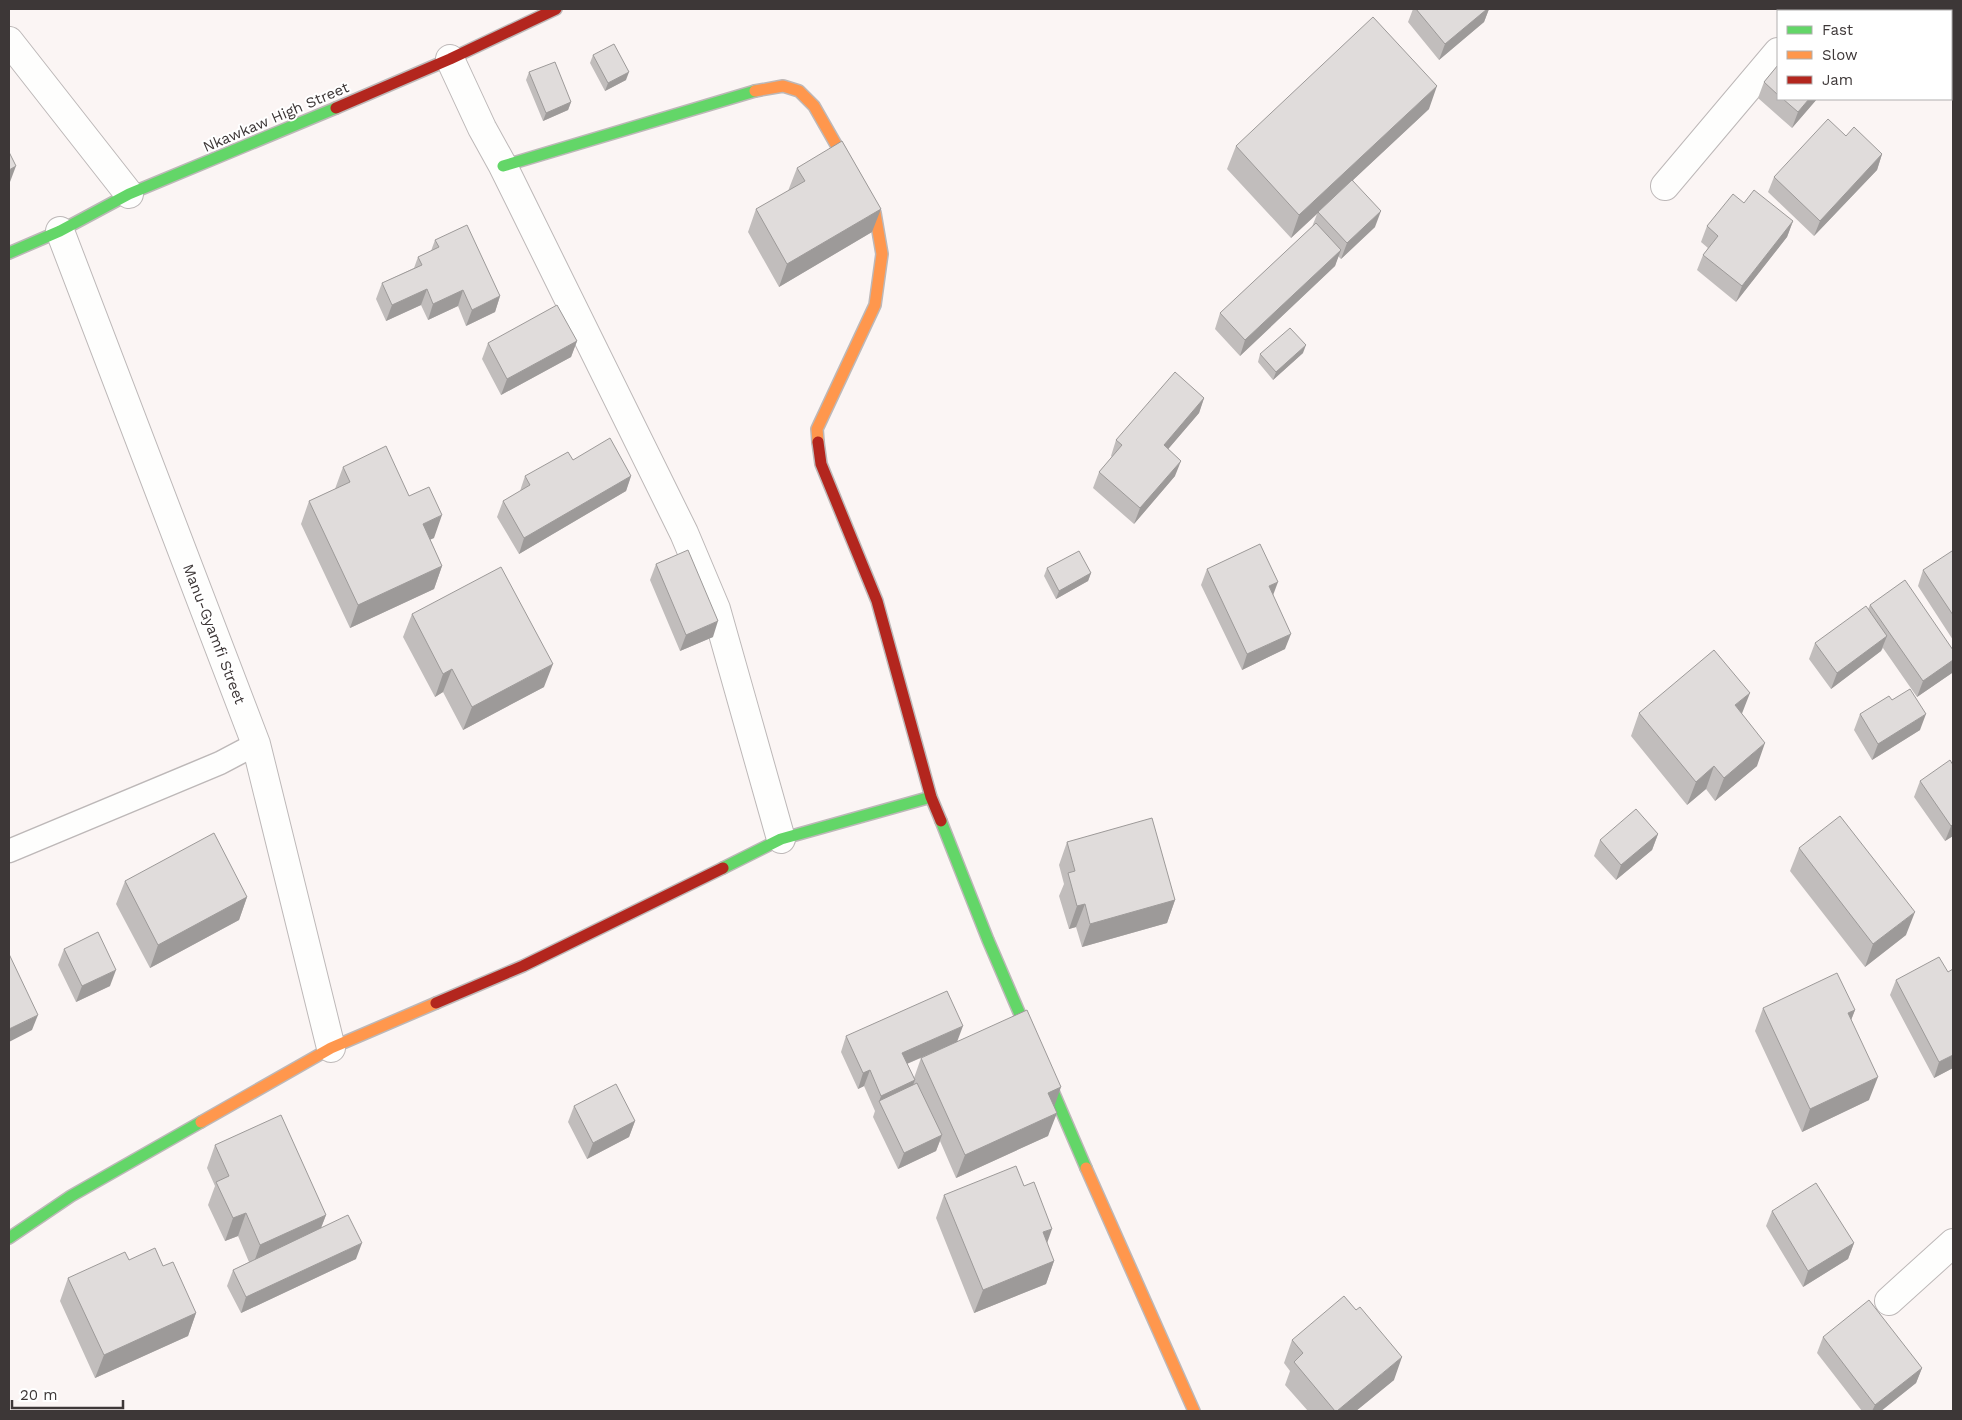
<svg xmlns="http://www.w3.org/2000/svg" width="1962" height="1420" viewBox="0 0 1962 1420" font-family="'Work Sans',sans-serif">
	<style>
		.lines { fill: none; stroke-linecap: round; stroke-linejoin: round }
		.lane-casing { stroke: #bdb8b8; stroke-width: 25 }
		.street-casing { stroke: #bdb8b8; stroke-width: 30 }
		.fast-casing { stroke: #bdb8b8; stroke-width: 14 }
		.slow-casing { stroke: #bdb8b8; stroke-width: 14 }
		.jam-casing { stroke: #bdb8b8; stroke-width: 14 }
		.lane { stroke: #fefefd; stroke-width: 22 }
		.street { stroke: #fefefd; stroke-width: 28 }
		.fast { stroke: #63d668; stroke-width: 11 }
		.slow { stroke: #ff974d; stroke-width: 11 }
		.jam { stroke: #b3261e; stroke-width: 11 }
		.wall { fill: #c1bdbc }
		.shaded-wall { fill: #9d9a99 }
		.building { fill: #e0dcdb; stroke: #9d9a99 }
		.labels { text-anchor: middle; stroke-width: 4; stroke-linejoin: round; paint-order: stroke }
		.street-label { font-size: 15px; fill: #3d3737; stroke: #fff }
	</style>
	<rect width="100%" height="100%" fill="#fbf5f4"/>
	<g class="lines">
		<!-- lane casing -->
		<g class="lane-casing">
			<path id="lane" d="M9,851L220,763L256,744"/>
		</g>
		<!-- street casing -->
		<g class="street-casing">
			<path id="street" d="M1813,11L1815,9
				M9,41L129,194
				M450,59L482,128L503,166L684,533L716,609L781,839
				M1665,186L1778,52
				M60,231L256,744L331,1048
				M1889,1301L1953,1243"/>
		</g>
		<!-- fast casing -->
		<g class="fast-casing">
			<path id="fast" d="M503,166L755,91
				M9,253L60,231L129,194L336,108
				M941,821L988,940L1086,1168
				M723,868L781,839L931,797
				M9,1238L71,1196L201,1122"/>
		</g>
		<!-- slow casing -->
		<g class="slow-casing">
			<path id="slow" d="M755,91L783,86L799,91L814,106L875,213L882,254L875,305L817,429L818,442
				M201,1122L331,1048L436,1003
				M1086,1168L1194,1411"/>
		</g>
		<!-- jam casing -->
		<g class="jam-casing">
			<path id="jam" d="M336,108L450,59L556,9
				M818,442L821,464L877,601L931,797L941,821
				M436,1003L523,966L723,868"/>
		</g>
		<!-- lane -->
		<use href="#lane" class="lane"/>
		<!-- street -->
		<use href="#street" class="street"/>
		<!-- fast -->
		<use href="#fast" class="fast"/>
		<!-- slow -->
		<use href="#slow" class="slow"/>
		<!-- jam -->
		<use href="#jam" class="jam"/>
	</g>
	<!-- wall -->
	<path class="wall" d="M1413,9H1489L1484,22L1439,60L1408,22Z
		M593,55L626,80L605,91L590,63Z
		M1778,65V99H1817L1792,128L1758,98L1764,82Z
		M529,72L571,102L568,110L543,121L526,80Z
		M1429,109L1353,180L1375,227L1341,259L1338,256L1335,266L1240,356L1215,329L1220,313L1312,227L1317,214L1291,238L1227,169L1236,146Z
		M1846,136L1882,154L1877,170L1814,236L1768,192L1774,177Z
		M797,168L872,232L779,287L748,232L756,209L788,191Z
		M1744,203L1793,221L1787,237L1736,302L1697,270L1703,255L1708,248L1701,242L1707,226Z
		M435,240L500,296L495,312L466,326L458,306L428,320L421,305L386,321L376,299L382,283L414,268L418,257L431,251Z
		M577,341L571,357L501,395L482,359L488,343Z
		M1303,353L1273,380L1258,362L1260,354Z
		M1204,398L1199,413L1168,449L1175,476L1134,524L1093,488L1099,472L1112,457L1111,456L1116,440Z
		M343,467L409,496L434,538L430,539L442,566L434,589L350,628L301,524L309,501L335,489Z
		M525,476H631L626,491L519,554L497,517L503,501L520,491Z
		M1953,552V640L1918,586L1923,570Z
		M656,564L713,637L680,651L650,580Z
		M1047,568L1091,573L1088,581L1056,599L1044,576Z
		M1207,569L1273,596L1285,649L1242,670L1201,585Z
		M1870,605L1953,650V670L1952,673L1917,697L1883,648L1881,651L1831,689L1809,659L1815,643L1868,609Z
		M412,614L544,687L463,730L443,692L435,697L403,637Z
		M1639,713L1742,714L1757,766L1715,801L1706,789L1687,805L1631,736Z
		M1860,714L1920,730L1872,760L1854,730Z
		M1953,765V836L1945,841L1914,797L1920,781Z
		M1658,834L1652,850L1616,880L1594,856L1600,840Z
		M1067,842L1175,900L1167,923L1082,947L1076,927L1069,929L1059,896L1064,884L1059,865Z
		M1799,848L1906,935L1865,967L1790,871Z
		M125,881L247,897L239,920L150,968L116,904Z
		M64,949L110,986L76,1002L58,965Z
		M1896,980L1953,1068L1934,1078L1890,995Z
		M1763,1008L1855,1010L1851,1020L1869,1100L1802,1132L1755,1031Z
		M846,1036L957,1042L907,1064L914,1078L921,1058L1054,1107L1048,1136L956,1178L940,1141L936,1151L898,1169L873,1117L875,1111L864,1086L858,1089L841,1052Z
		M574,1106L635,1121L629,1137L587,1159L568,1122Z
		M215,1145L326,1215L321,1228L356,1259L241,1313L227,1286L233,1270L249,1262L238,1236L225,1241L208,1205L215,1186L207,1168Z
		M944,1195L1054,1261L1046,1284L974,1313L936,1218Z
		M1772,1211L1854,1243L1848,1259L1803,1287L1766,1226Z
		M129,1260L163,1266L196,1313L188,1336L95,1378L60,1301L68,1278Z
		M1823,1337L1922,1368L1916,1383L1881,1411H1862L1817,1353Z
		M1292,1340L1394,1380L1356,1411H1308L1285,1385L1290,1371L1284,1363Z"/>
	<!-- shaded-wall -->
	<path class="shaded-wall" d="M1487,9H1489L1484,22L1439,60L1445,44Z
		M1923,9H1935L1933,11H1920Z
		M629,72L626,80L605,91L608,83Z
		M1437,86L1429,109L1291,238L1299,215Z
		M1809,99H1817L1792,128L1798,112Z
		M571,102L568,110L543,121L546,113Z
		M1882,154L1877,170L1814,236L1820,221Z
		M16,166L10,182L9,183V170Z
		M881,209L872,232L779,287L787,264Z
		M1381,211L1375,227L1341,259L1347,243Z
		M1793,221L1787,237L1736,302L1742,286Z
		M1341,250L1335,266L1240,356L1245,340Z
		M427,289L421,305L386,321L392,305Z
		M463,290L458,306L428,320L433,304Z
		M500,296L495,312L466,326L472,310Z
		M577,341L571,357L501,395L507,379Z
		M1306,345L1303,353L1273,380L1276,372Z
		M1204,398L1199,413L1158,461L1164,445Z
		M1181,461L1175,476L1134,524L1140,508Z
		M631,476L626,491L519,554L524,538Z
		M442,515L434,538L414,547L423,524Z
		M442,566L434,589L350,628L358,605Z
		M1091,573L1088,581L1056,599L1059,591Z
		M1278,582L1272,598L1269,586Z
		M718,621L713,637L680,651L686,635Z
		M1291,634L1285,649L1242,670L1247,654Z
		M1887,636L1881,651L1831,689L1837,673Z
		M1953,660V670L1952,673L1917,697L1923,681Z
		M553,664L544,687L463,730L472,707Z
		M452,669L443,692L435,697L443,674Z
		M1750,693L1741,716L1735,705Z
		M1926,714L1920,730L1872,760L1878,744Z
		M1765,743L1757,766L1715,801L1724,778Z
		M1714,766L1706,789L1687,805L1696,782Z
		M1953,824V836L1945,841L1951,826Z
		M1658,834L1652,850L1616,880L1621,865Z
		M247,897L239,920L150,968L158,945Z
		M1175,900L1167,923L1082,947L1090,924Z
		M1085,904L1076,927L1069,929L1077,906Z
		M1915,912L1906,935L1865,967L1873,944Z
		M116,970L110,986L76,1002L82,986Z
		M1855,1010L1846,1033L1848,1013Z
		M38,1015L32,1030L9,1042V1029Z
		M963,1026L957,1042L897,1068L902,1053Z
		M1953,1055V1068L1934,1078L1939,1062Z
		M870,1070L864,1086L858,1089L863,1073Z
		M1878,1077L1869,1100L1802,1132L1810,1109Z
		M915,1080L909,1096L879,1102L881,1096Z
		M1061,1087L1053,1110L1048,1093Z
		M1057,1113L1048,1136L956,1178L965,1155Z
		M635,1121L629,1137L587,1159L593,1143Z
		M942,1135L936,1151L898,1169L904,1153Z
		M246,1213L238,1236L225,1241L233,1218Z
		M326,1215L317,1238L252,1268L260,1245Z
		M1052,1229L1044,1252L1043,1232Z
		M362,1243L356,1259L241,1313L246,1297Z
		M1854,1243L1848,1259L1803,1287L1808,1271Z
		M1054,1261L1046,1284L974,1313L983,1290Z
		M196,1313L188,1336L95,1378L104,1355Z
		M1402,1357L1394,1380L1356,1411H1337Z
		M1922,1368L1916,1383L1881,1411H1872L1875,1405Z"/>
	<!-- building -->
	<path class="building" d="M1416,9H1487L1445,44Z
		M1833,9H1923L1920,11H1831Z
		M1373,17L1437,86L1299,215L1236,146Z
		M614,44L629,72L608,83L593,55Z
		M555,62L571,102L546,113L529,72Z
		M1778,65V95L1764,82Z
		M1783,99H1809L1798,112Z
		M1828,119L1846,136L1854,127L1882,154L1820,221L1774,177Z
		M842,141L881,209L787,264L756,209L805,181L797,168Z
		M9,152L16,166L9,170Z
		M1352,180L1381,211L1347,243L1318,212Z
		M1754,190L1793,221L1742,286L1703,255L1718,236L1707,226L1733,194L1744,203Z
		M1316,223L1341,250L1245,340L1220,313Z
		M467,225L500,296L472,310L463,290L433,304L427,289L392,305L382,283L422,265L418,257L439,247L435,240Z
		M557,305L577,341L507,379L488,343Z
		M1290,328L1306,345L1276,372L1260,354Z
		M1175,372L1204,398L1164,445L1181,461L1140,508L1099,472L1122,445L1116,440Z
		M610,438L631,476L524,538L503,501L530,485L525,476L568,452L573,460Z
		M386,446L409,496L429,487L442,515L423,524L442,566L358,605L309,501L350,482L343,467Z
		M1260,544L1278,582L1269,586L1291,634L1247,654L1207,569Z
		M688,550L718,621L686,635L656,564Z
		M1079,551L1091,573L1059,591L1047,568Z
		M1952,551L1953,552V615L1923,570Z
		M501,567L553,664L472,707L452,669L443,674L412,614Z
		M1905,580L1953,650V660L1923,681L1870,605Z
		M1866,606L1887,636L1837,673L1815,643Z
		M1714,650L1750,693L1735,705L1765,743L1724,778L1714,766L1696,782L1639,713Z
		M1910,689L1926,714L1878,744L1860,714L1889,696L1892,700Z
		M1950,760L1953,765V824L1951,826L1920,781Z
		M1636,809L1658,834L1621,865L1600,840Z
		M1840,816L1915,912L1873,944L1799,848Z
		M1152,818L1175,900L1090,924L1085,904L1077,906L1068,873L1075,871L1067,842Z
		M214,833L247,897L158,945L125,881Z
		M98,932L116,970L82,986L64,949Z
		M9,954L38,1015L9,1029Z
		M1939,957L1948,972L1953,969V1055L1939,1062L1896,980Z
		M1837,973L1855,1010L1848,1013L1878,1077L1810,1109L1763,1008Z
		M947,991L963,1026L902,1053L915,1080L881,1096L870,1070L863,1073L846,1036Z
		M1027,1010L1061,1087L1048,1093L1057,1113L965,1155L921,1058Z
		M917,1083L942,1135L904,1153L879,1101Z
		M616,1084L635,1121L593,1143L574,1106Z
		M281,1115L326,1215L260,1245L246,1213L233,1218L216,1182L229,1176L215,1145Z
		M1016,1166L1024,1186L1034,1182L1052,1229L1043,1232L1054,1261L983,1290L944,1195Z
		M1816,1183L1854,1243L1808,1271L1772,1211Z
		M348,1215L362,1243L246,1297L233,1270Z
		M155,1248L163,1266L173,1262L196,1313L104,1355L68,1278L125,1252L129,1260Z
		M1344,1296L1356,1310L1360,1307L1402,1357L1337,1411H1335L1294,1362L1303,1353L1292,1340Z
		M1869,1300L1922,1368L1875,1405L1823,1337Z"/>
	<g class="labels">
		<!-- street labels -->
		<g class="street-label">
			<text transform="translate(276 117) rotate(-23)" y="5">Nkawkaw High Street</text>
			<text transform="translate(214 634) rotate(69)" y="5">Manu-Gyamfi Street</text>
		</g>
	</g>
	<!-- border -->
	<rect width="1962" height="1420" fill="none" stroke="#3d3737" stroke-width="20"/>
	<!-- legend -->
	<rect x="1777" y="10" width="175" height="90" fill="#ffffff" stroke="#b1afaf"/>
	<rect x="1787" y="26" width="25" height="8" fill="#63d668" stroke="#b1afaf"/>
	<text x="1822" y="35" font-size="15" fill="#3d3737">Fast</text>
	<rect x="1787" y="51" width="25" height="8" fill="#ff974d" stroke="#b1afaf"/>
	<text x="1822" y="60" font-size="15" fill="#3d3737">Slow</text>
	<rect x="1787" y="76" width="25" height="8" fill="#b3261e" stroke="#b1afaf"/>
	<text x="1822" y="85" font-size="15" fill="#3d3737">Jam</text>
	<!-- scale -->
	<path d="M12 1400v8h111v-8" fill="none" stroke="#3d3737" stroke-width="2.5"/>
	<text x="20" y="1400" font-size="15" fill="#3d3737" stroke="#ffffff" stroke-width="4" paint-order="stroke">20 m</text>
</svg>
